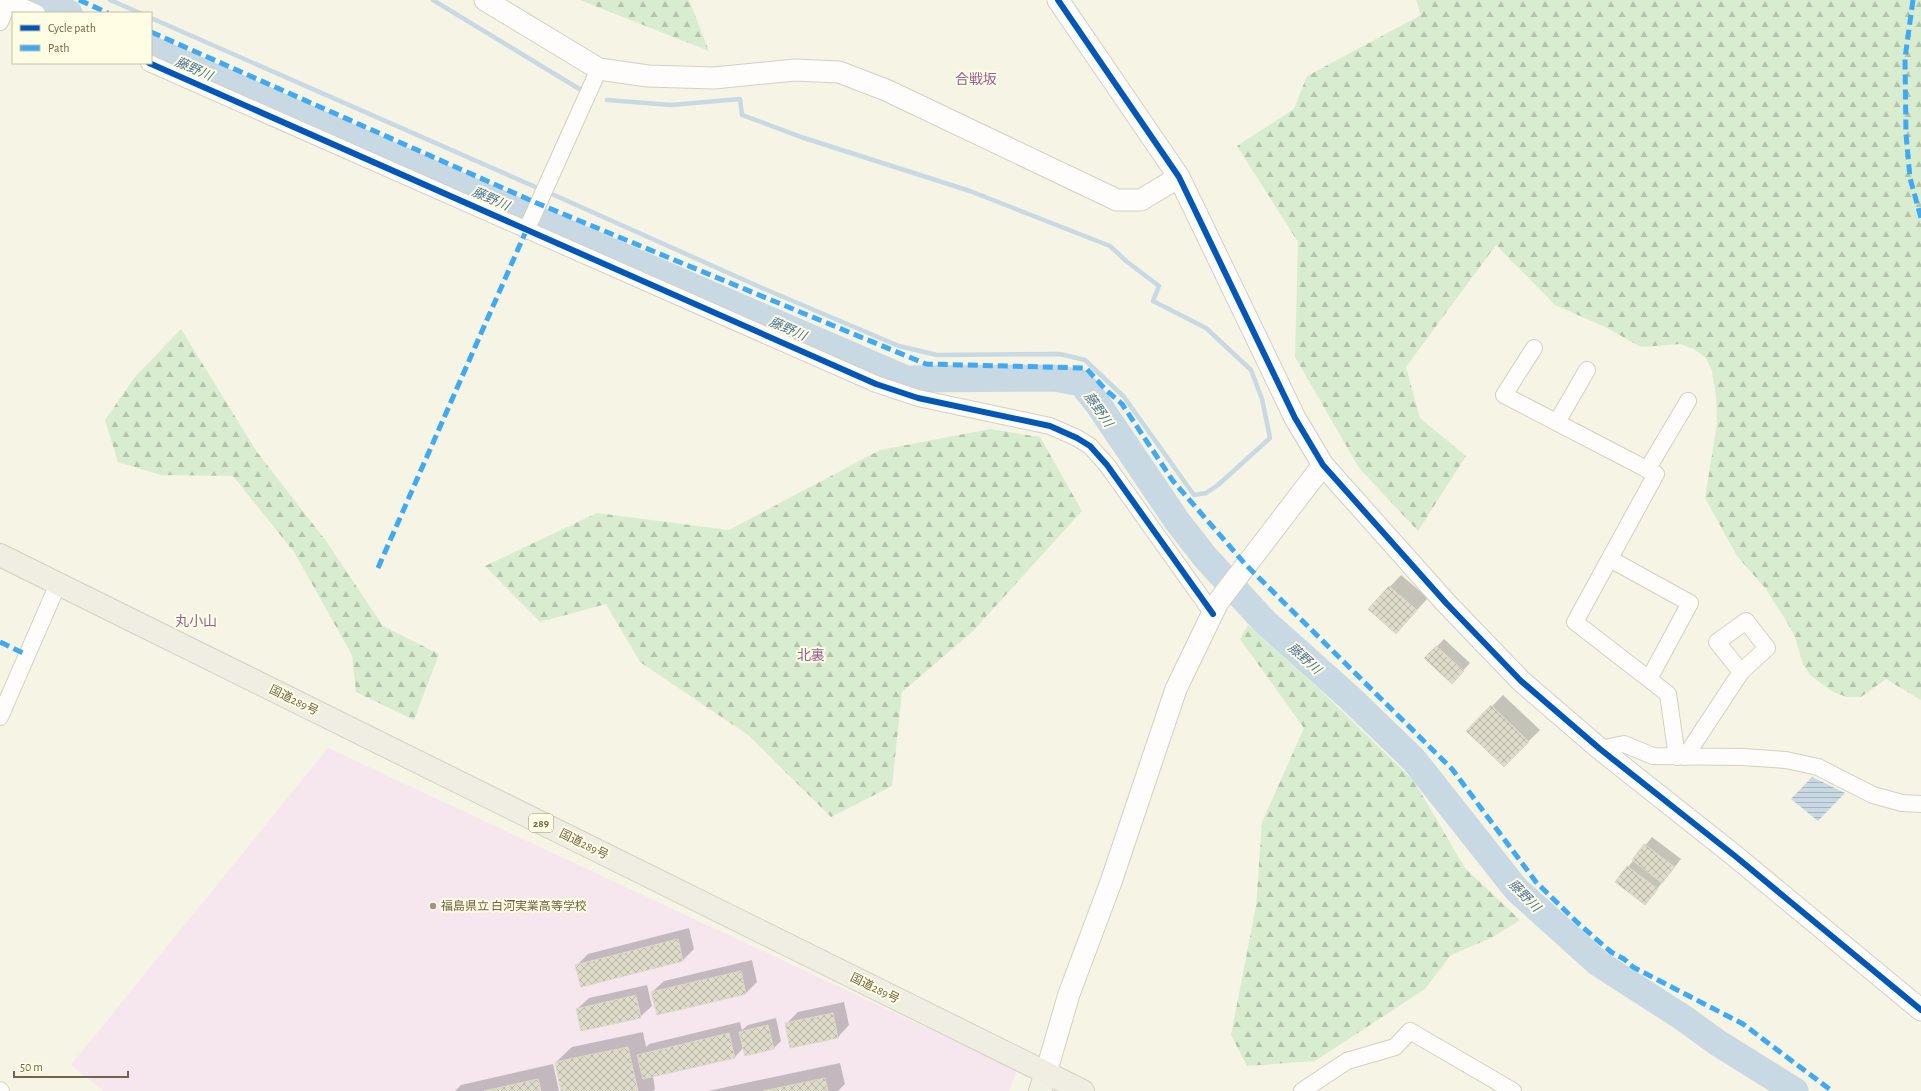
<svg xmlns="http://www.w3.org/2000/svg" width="1921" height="1091" viewBox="0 0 1921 1091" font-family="'Alegreya Sans','Noto Sans JP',sans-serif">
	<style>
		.education { fill: #f6e7ef }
		.forest { fill: url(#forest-firs) }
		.water { fill: url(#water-rules) }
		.shadow { fill: #0003 }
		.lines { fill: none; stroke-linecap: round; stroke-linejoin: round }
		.stream { stroke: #c8d9e4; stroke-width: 4.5 }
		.river { stroke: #c8d9e4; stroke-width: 27 }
		.building { fill: url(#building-cross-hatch); stroke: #ddd9c8 }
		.minor-casing { stroke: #d3d0c0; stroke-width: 18 }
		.tertiary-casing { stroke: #d3d0c0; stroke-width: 23 }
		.primary-casing { stroke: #d4d0c3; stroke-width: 24 }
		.trunk-casing { stroke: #d4d0c3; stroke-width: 24 }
		.minor { stroke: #fefdfb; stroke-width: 16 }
		.tertiary { stroke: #fefdfb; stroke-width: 21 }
		.primary { stroke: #f1f1e2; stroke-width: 22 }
		.trunk { stroke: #f0eee2; stroke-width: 22 }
		.quiet { stroke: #3fa9f5; stroke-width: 5; stroke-dasharray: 10 5; stroke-linecap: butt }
		.cycleway-casing { stroke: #fffde4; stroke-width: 8 }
		.cycleway { stroke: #0057b8; stroke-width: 6 }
		.poi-dot { fill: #9f967e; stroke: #fffde4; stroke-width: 1.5 }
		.labels { text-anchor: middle; stroke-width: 4; stroke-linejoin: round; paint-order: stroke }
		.shield { fill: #fffde4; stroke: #9c9276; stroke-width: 1 }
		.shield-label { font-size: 11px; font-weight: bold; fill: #716447 }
		.street-label { font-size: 12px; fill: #716447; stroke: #fffde4 }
		.poi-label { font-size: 12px; fill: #716447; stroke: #fffde4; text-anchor: start }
		.water-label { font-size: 13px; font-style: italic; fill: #4a729a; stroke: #fffde4 }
		.quarter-label { font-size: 14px; fill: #946295; stroke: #fffde4 }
	</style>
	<defs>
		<pattern id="forest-firs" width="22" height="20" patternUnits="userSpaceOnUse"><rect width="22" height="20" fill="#d8edd0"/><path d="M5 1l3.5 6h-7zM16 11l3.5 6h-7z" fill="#b4c4ab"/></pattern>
		<pattern id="water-rules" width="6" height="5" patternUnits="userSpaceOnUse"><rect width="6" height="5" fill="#c8d9e4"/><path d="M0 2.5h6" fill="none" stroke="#a7b4bb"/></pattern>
		<pattern id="building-cross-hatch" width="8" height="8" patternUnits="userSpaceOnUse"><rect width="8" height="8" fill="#dedbcb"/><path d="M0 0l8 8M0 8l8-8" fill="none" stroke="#b8b5a7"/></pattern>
	</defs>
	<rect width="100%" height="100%" fill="#f5f4e5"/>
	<!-- education -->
	<path class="education" d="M328,748L1017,1070L1009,1091H104L71,1065Z"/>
	<!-- forest -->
	<path class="forest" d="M580,0H689L709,51Z
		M1416,0H1921V700L1886,679L1861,697H1847L1833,692L1810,675L1803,664L1795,637L1787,622L1765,588L1737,556L1705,498L1717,424L1716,397L1712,371L1706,358L1694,349L1680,344L1641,347L1605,327L1555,305L1496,245L1406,367L1420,418L1466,456L1418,531L1359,468L1295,357L1298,242L1237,146L1294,109L1307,76L1421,15Z
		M181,329L257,452L326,541L383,626L439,654L414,720L356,692L352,655L294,552L233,476L161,475L118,462L105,420L134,378Z
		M990,429L1040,437L1082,511L972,632L902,692L892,786L831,817L748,735L640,662L606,604L540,622L485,566L597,513L729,530L880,450Z
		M1248,625L1319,689L1414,781L1465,868L1520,920L1491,938L1451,955L1425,989L1315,1061L1247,1066L1231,1035L1256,906L1262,822L1304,728L1240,639Z
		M1782,1085L1796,1091H1775Z"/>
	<!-- water -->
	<path class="water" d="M1812,777L1845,793L1818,821L1791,799Z"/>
	<!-- shadow -->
	<path class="shadow" d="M1401,575L1428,598L1396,633L1369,609Z
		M1444,639L1470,663L1459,675L1426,658Z
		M1503,695L1540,730L1504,766L1468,731Z
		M1652,837L1681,859L1645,904L1616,882Z
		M689,928L694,949L683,960L581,986L576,966L588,954Z
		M752,960L757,982L746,993L658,1014L652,992L664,981Z
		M647,985L652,1006L640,1017L577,1009L589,998Z
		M844,1002L849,1025L838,1037L786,1024L798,1012Z
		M776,1018L781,1041L774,1048L746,1055L744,1047L735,1057L653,1076L655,1089L653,1091H562L556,1062L572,1047L643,1032L646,1047L649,1044L740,1022L742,1030L748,1025Z
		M840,1063L845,1084L838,1091H708Z
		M553,1064L559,1091H455L461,1085Z"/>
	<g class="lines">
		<!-- stream -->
		<path class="stream" d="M110,0L140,13
			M433,0L581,90
			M151,18L540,189
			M554,195L760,287L899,346L937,355L1060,354L1085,360L1124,397L1194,495L1206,493L1218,485L1270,438L1262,399L1251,370L1206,328L1153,301L1159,286L1126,261L1110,246L970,191L801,137L742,115L740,99L671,105L607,100"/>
		<!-- river -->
		<path class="river" d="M40,0L69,13
			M151,49L506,206L906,379L1054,378L1081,383L1098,404L1177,521L1205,557L1265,622L1350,698L1414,760L1516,889L1598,963L1682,1017L1718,1043L1795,1091"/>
	</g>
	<!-- building -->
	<path class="building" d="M1389,586L1417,610L1396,634L1368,609Z
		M1436,646L1464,671L1452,684L1424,658Z
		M1491,705L1529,742L1504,767L1466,731Z
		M1644,844L1675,867L1662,883L1632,860Z
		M1627,866L1658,889L1645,905L1615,882Z
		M678,939L683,961L581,987L575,965Z
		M741,971L746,994L657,1015L651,992Z
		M636,995L641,1018L581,1031L576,1009Z
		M833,1013L838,1038L790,1048L785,1023Z
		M768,1025L774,1049L745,1056L739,1032Z
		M729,1033L735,1058L643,1079L637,1055Z
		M628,1047L638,1091H561L555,1062Z
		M825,1078L828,1091H763Z
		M538,1079L541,1091H484Z"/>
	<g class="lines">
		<!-- minor casing -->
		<g class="minor-casing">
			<path id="minor" d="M7,0L37,13
				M0,22L10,0
				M149,63L876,384L918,398L1050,426L1077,438L1090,446L1107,465L1213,614
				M526,231L599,69
				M1534,348L1504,395L1656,474L1575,622L1668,694L1677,757
				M1557,422L1587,370
				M1647,470L1688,401
				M1610,559L1690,603L1649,679
				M0,717L58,584
				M1600,749L1624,744L1653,756L1742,757L1786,760L1818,767L1873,795L1902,803L1921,804
				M1685,757L1741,672L1767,648L1746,621L1717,642L1741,672
				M0,1090L1,1091
				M1302,1091L1347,1061L1395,1047L1410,1031L1513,1091"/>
		</g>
		<!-- tertiary casing -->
		<g class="tertiary-casing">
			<path id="tertiary" d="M485,0L599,69L648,76L714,78L795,70L839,72L886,90L1117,200H1141L1179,177
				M1058,0L1179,177L1295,418L1323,465L1446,603L1521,681L1600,749L1735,856L1921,1010
				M1046,1073L1069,994L1111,882L1176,689L1218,602L1323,465"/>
		</g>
		<!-- primary casing -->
		<g class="primary-casing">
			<path id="primary" d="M1040,1091L1046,1073"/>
		</g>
		<!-- trunk casing -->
		<g class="trunk-casing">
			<path id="trunk" d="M0,555L1083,1091"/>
		</g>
		<!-- minor -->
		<use href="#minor" class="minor"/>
		<!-- tertiary -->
		<use href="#tertiary" class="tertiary"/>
		<!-- primary -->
		<use href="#primary" class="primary"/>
		<!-- trunk -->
		<use href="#trunk" class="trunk"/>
		<!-- quiet -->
		<path class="quiet" d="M79,0L108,13
			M1913,0L1905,58L1906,134L1910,178L1921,218
			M151,32L539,204L926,364L1086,368L1105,389L1122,404L1173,481L1246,565L1452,769L1536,882L1579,924L1611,952L1624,959L1633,967L1743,1024L1832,1091
			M378,568L526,231
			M0,642L27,655"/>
		<!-- cycleway casing -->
		<g class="cycleway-casing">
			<path id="cycleway" d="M1058,0L1179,177L1295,418L1323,465L1446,603L1521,681L1600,749L1735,856L1921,1010
				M149,63L876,384L918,398L1050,426L1077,438L1090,446L1107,465L1213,614"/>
		</g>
		<!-- cycleway -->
		<use href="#cycleway" class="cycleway"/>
	</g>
	<!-- markers -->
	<circle class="poi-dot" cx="433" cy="906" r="4"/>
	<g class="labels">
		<!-- shield labels -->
		<rect class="shield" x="529" y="814" width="24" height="18" rx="3"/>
		<g class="shield-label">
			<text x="541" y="827">289</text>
		</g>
		<!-- street labels -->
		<g class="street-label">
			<text transform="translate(294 700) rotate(26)" y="4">国道289号</text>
			<text transform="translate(584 844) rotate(26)" y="4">国道289号</text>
			<text transform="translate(875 988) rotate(26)" y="4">国道289号</text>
		</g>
		<!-- poi labels -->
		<g class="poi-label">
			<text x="441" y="910">福島県立 白河実業高等学校</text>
		</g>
		<!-- water labels -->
		<g class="water-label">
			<text transform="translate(194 68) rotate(24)" y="5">藤野川</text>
			<text transform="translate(491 198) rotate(24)" y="5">藤野川</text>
			<text transform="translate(788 328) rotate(24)" y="5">藤野川</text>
			<text transform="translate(1099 409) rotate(55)" y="5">藤野川</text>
			<text transform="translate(1305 658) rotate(42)" y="5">藤野川</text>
			<text transform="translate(1525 895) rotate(45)" y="5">藤野川</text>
		</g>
		<!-- quarter labels -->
		<g class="quarter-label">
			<text x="976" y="84">合戦坂</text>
			<text x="196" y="626">丸小山</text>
			<text x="811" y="660">北裏</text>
		</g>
	</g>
	<!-- legend -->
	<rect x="12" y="12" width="140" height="52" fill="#fffde4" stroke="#c6c0a5"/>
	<rect x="20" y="25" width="20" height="6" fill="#0057b8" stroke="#c6c0a5"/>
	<text x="48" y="32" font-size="12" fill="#716447">Cycle path</text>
	<rect x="20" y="45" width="20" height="6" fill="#3fa9f5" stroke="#c6c0a5"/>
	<text x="48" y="52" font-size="12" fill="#716447">Path</text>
	<!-- scale -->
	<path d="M14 1071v6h114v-6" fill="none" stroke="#716447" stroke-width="2"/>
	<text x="20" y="1071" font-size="12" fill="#716447" stroke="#fffde4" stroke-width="3" paint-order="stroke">50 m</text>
</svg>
